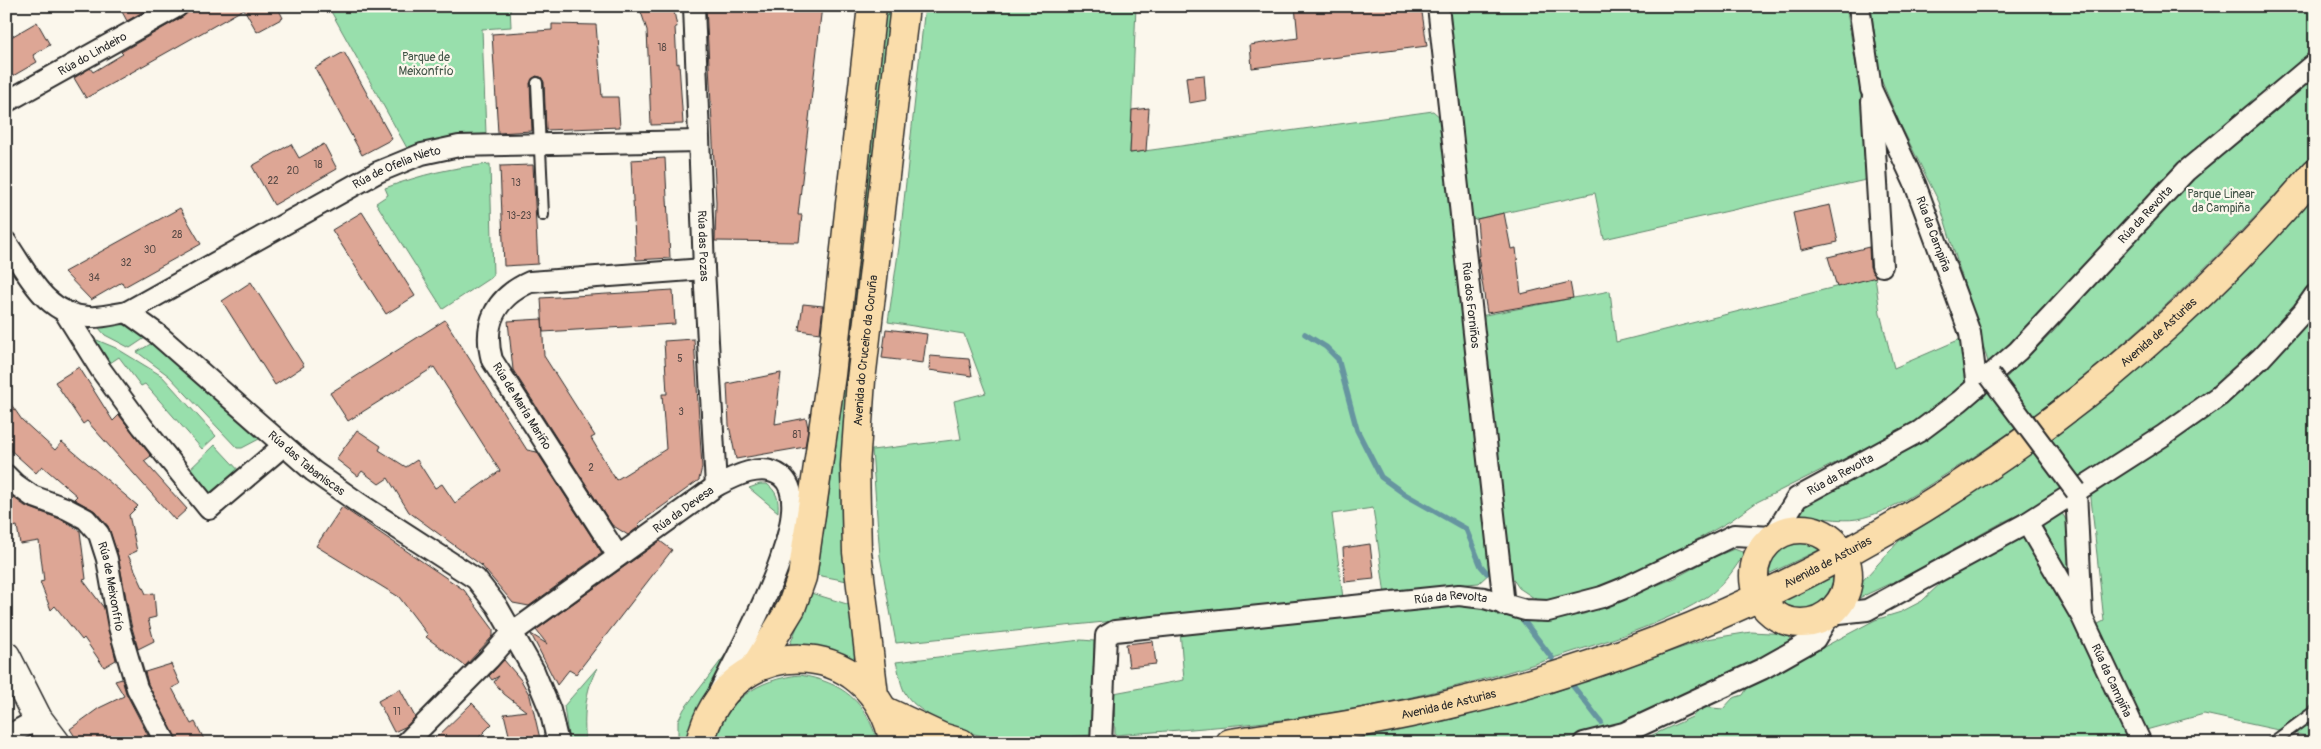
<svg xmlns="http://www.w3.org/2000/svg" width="2321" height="749" viewBox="0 0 2321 749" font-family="Pangolin,sans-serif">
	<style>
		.green { fill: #98dfac; stroke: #62856c }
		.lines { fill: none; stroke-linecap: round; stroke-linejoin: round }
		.stream { stroke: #6695a0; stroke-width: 5.5 }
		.building { fill: #dda695; stroke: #2b2b2b }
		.lane-casing { stroke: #2b2b2b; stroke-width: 14 }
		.street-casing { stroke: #2b2b2b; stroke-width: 24 }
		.secondary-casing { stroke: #2b2b2b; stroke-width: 31 }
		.primary-casing { stroke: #2b2b2b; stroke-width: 31 }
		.lane { stroke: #fbf7ec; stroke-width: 10 }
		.street { stroke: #fbf7ec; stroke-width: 20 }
		.secondary { stroke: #fbf7ec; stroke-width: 28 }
		.primary { stroke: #faddab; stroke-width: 28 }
		.street-bridge-casing { stroke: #2b2b2b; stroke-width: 24; stroke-linecap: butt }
		.street-bridge { stroke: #fbf7ec; stroke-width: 20 }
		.labels { text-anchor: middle; stroke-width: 4.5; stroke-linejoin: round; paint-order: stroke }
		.number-label { font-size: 10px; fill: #584a46 }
		.street-label { font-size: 12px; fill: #2b2b2b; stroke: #fbf7ec }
		.park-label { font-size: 12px; fill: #46584b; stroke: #fbf7ec }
	</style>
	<rect width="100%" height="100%" fill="#fbf7ec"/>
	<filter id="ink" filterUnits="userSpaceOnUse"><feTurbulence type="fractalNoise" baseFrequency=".02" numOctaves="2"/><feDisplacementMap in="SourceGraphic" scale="10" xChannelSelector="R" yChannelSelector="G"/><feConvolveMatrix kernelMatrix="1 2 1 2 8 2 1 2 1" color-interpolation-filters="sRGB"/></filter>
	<g filter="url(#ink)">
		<!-- green -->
		<path class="green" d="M328,6H510L511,27L482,29L486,134L453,137L407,148Z
			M885,6H893L847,581L817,575L835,452Z
			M925,6H1136L1130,153L1433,111L1442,119L1493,570L1479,583L1441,586L1385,595L1373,508L1332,514L1343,598L896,643L880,556L872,450L961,439L954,401L986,393L964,334L888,322L899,247Z
			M1449,6H1846L1862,102L1870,179L1604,239L1595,193L1472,220Z
			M1871,6H2315V51L2069,282L1989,365L1939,202L1900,124L1879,75Z
			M2315,73V151C2208,272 2087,388 1948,473C1919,491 1891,512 1857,519C1841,522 1814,516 1797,515V508L1824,492L1887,462L1972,405L2008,376L2054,331L2132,239L2197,173L2274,113Z
			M490,164L493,276L443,309L376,203L388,195L385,188C424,174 449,168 490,164Z
			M2315,193V738L2204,714L2146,730L2152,743H1635L1692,717L1701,707L1723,709L1733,698L1743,695L1748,687L1875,620L1901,612L1922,601L1945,579L2026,534L2050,573L2057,598L2080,633L2104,621L2090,489L2059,495L2003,522L1906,576L1859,598L1856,588L1899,541L1955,506L2061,430L2180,333L2293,220Z
			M1875,277L1880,313L1894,368L1963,338L1969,378L1958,392L1924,419L1757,502L1730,521L1675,552L1599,587L1540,602L1519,588L1510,575L1480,316L1610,291L1616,342Z
			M106,322L131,326L148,336L130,348L105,335L98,327Z
			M92,338L116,348L162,376L216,436L202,449L145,384L141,386L119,357L107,365Z
			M154,342L261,438L242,448H237L169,376L137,352Z
			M215,445L243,475L213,502L186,473Z
			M760,484H767C777,492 779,499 778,512L749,488Z
			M2060,511C2075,527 2073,561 2076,582L2069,576L2041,523Z
			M1800,543L1810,544L1819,550L1764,576C1765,556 1782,545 1800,543Z
			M1734,549L1745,553C1735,568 1724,585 1708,596C1672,620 1614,639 1572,652C1485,681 1395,704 1304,717C1241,726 1178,730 1115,735L1114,693L1184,680L1180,630L1445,605H1468L1536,622L1584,614L1675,578L1712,558Z
			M1833,577C1831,603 1800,621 1779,603Z
			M811,593L850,605L858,667L788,649Z
			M1751,632L1789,634L1790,638L1788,644L1755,663L1624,722L1588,733L1545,743H1323L1449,720L1551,693L1707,639Z
			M739,637L693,743H678V721L684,709Z
			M1081,640L1094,641L1092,735C1038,739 981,747 932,717C922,710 910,703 904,691C900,683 899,671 896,662Z
			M597,668C585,690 583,718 586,743H569L564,706Z
			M800,675C842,682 866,701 878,743H716C724,700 759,679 800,675Z"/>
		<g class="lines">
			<!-- stream -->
			<path class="stream" d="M1305,334L1326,347L1338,359L1357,430L1381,477L1406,495L1466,529L1481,566L1487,573
				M1520,616L1552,658
				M1573,686L1601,722"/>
		</g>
		<!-- building -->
		<path class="building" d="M119,6H153L127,21Z
			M190,6H277L283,18L257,32L244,9L86,98L74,78L90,68L93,72L123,54L121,52L184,16Z
			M639,6H673L677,27H675L677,64L679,63L683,124L651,125L647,30Z
			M706,6H822L798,215H802L799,242L715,241L716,202Z
			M1295,6H1421L1427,46L1252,68L1250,45L1298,38Z
			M37,22L50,45L33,55L37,62L6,80V40Z
			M552,24L596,25L602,97H618L620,127L546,130L544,82L541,77L536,76L530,83L532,131L498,133L492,34L552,30Z
			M344,52L392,139L362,155L315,68Z
			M1204,75L1206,100L1189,103L1186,77Z
			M1149,108L1146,151L1130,153L1132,110Z
			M291,144L299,158L324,144L337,169L274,205L252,166Z
			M665,158L670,258L636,260L631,160Z
			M533,165L538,264L504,266L500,166Z
			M1830,205L1838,242L1801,250L1793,213Z
			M180,208L201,244L124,287L122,282L91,300L64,272Z
			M362,212L415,296L386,314L332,230Z
			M1504,213L1511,249L1516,248L1521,294L1570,282L1573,298L1487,313L1478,256H1480L1477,219Z
			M1869,247L1870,267L1876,277L1837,287L1828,257Z
			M251,282L304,366L275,385L222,301Z
			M673,290L675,324L543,332L541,298Z
			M803,304L823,306L820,333L799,330Z
			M542,319L544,356L595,436L591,438L616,480L666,449L662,394H667L664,341L694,339L702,467L699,480L638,524L640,526L628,535L612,525L513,370L508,321Z
			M445,320L527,450L537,452L602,553L529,606L513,603L481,565L409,512L388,478L379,484L362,471L358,476L336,459L357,430L381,446L379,450L406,467L417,460L435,488L442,484L455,503L500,471L434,367L348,421L330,393Z
			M886,329L927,334L923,363L882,358Z
			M930,356L969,359L972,376L929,370Z
			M79,367L113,421L119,415L151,456L144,461L187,509L175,520L87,421L83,424L55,382Z
			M781,373L775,424L806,418L808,428L805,447L736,459L729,425L727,384Z
			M6,397L22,420L55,450L62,442L138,506L129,515L137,551L128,555L146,594L154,593L156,617L148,619L154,641L138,649L131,624L118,556L108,526L95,511L74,499L77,496L42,466L36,473L6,446Z
			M6,492L25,506L60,519L80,531L86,579L83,580L104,608L116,660L104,667L84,638L82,640L55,606L51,610L40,582L44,581L39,541L20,544L17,526L6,529Z
			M342,507L464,590L493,629V636L465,666L426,637L428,635L399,597L316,546Z
			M660,541L672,550L576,674L569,670L557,685L531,634L547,644L536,630Z
			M1370,544L1374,579L1345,582L1343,548Z
			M1153,641L1156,664L1129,667L1126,644Z
			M504,660L521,680L530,696L541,743H511L504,714L526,711L504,694L494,682L499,676L492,680L489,676Z
			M171,664L180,684L172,688L191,724L195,722L206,743H178L148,684L145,672Z
			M122,679L126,693L152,743H79L70,729L99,708L124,696L115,681Z
			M400,689L415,717L407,726L394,732L378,701Z
			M472,703L492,724L473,743H431Z"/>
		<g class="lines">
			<!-- lane casing -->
			<g class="lane-casing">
				<path id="lane" d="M537,83L543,215
					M2272,743L2315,711"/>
			</g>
			<!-- street casing -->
			<g class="street-casing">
				<g id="street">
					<path id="s1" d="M694,6L704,269L716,486"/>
					<path id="s2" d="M1438,6L1504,605"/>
					<path id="s3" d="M1859,6L1871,89L1915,184L1970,333L1977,387"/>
					<path d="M1872,101L1882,266"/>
					<path id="s4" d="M6,102L178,6"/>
					<path id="s5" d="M6,242C29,275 45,315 89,317C101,318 115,314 127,312L378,172L422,154L459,146L699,141"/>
					<path id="s6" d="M127,312L156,333L313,471L360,504L476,579L497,606L534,671L550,710L558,743"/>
					<path d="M66,314L101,370L142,426L209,509L283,446"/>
					<path id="s7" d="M6,475L15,484L32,496L65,508L86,519L99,534L107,559L119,627L137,688L166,743"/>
					<path d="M2076,491L2082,616"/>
					<path id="s8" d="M2027,523L2082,617L2141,743"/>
					<path d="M618,556L492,360C482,323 496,297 530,282L704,269"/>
					<path d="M6,737L38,719"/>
					<path id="s9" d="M406,743L489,659L512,633L716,486C735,476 762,462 781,476C823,507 735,657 718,695"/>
					<path id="s10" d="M1101,743L1106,636L1115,631L1459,595L1484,598L1525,610L1548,611L1602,597L1622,589L1734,535L1773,537L1797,498L1920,431L1960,401L2018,351L2186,171L2315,63"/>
					<path d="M1584,743L1624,733L1762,669L1815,639L1830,614L1867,610L2027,523L2164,435L2219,396L2261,358L2303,312L2315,295"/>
				</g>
			</g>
			<!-- secondary casing -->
			<g class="secondary-casing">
				<path id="secondary" d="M6,656L38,719L56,743"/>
			</g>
			<!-- primary casing -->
			<g class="primary-casing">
				<g id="primary">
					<circle cx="1801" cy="576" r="47"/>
					<path d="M754,669L791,608L802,577L831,375L872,6"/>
					<path id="s11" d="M874,695L857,552L855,466L861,380L905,6"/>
					<path d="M883,710L941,737L961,743"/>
					<path d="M700,743C726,630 873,631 894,743"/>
					<path id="s12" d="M1230,743C1303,733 1376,722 1447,705C1782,628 2093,434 2315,173"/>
				</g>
			</g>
			<!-- lane -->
			<use href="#lane" class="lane"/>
			<!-- street -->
			<use href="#street" class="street"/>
			<!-- secondary -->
			<use href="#secondary" class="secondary"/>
			<!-- primary -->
			<use href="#primary" class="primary"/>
			<!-- street-bridge casing -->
			<g class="street-bridge-casing">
				<path id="street-bridge" d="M1990,376L2076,491"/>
			</g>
			<!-- street-bridge -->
			<use href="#street-bridge" class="street-bridge"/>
		</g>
	</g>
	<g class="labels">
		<!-- number labels -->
		<g class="number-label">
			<text x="662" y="51">18</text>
			<text x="318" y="168">18</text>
			<text x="293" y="174">20</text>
			<text x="273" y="184">22</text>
			<text x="516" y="186">13</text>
			<text x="519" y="219">13-23</text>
			<text x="177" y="238">28</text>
			<text x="150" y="253">30</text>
			<text x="126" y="266">32</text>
			<text x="94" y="281">34</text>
			<text x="680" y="362">5</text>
			<text x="681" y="415">3</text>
			<text x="797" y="438">81</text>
			<text x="591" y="471">2</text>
			<text x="397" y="715">11</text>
		</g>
		<!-- street labels -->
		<g class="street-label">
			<text dy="4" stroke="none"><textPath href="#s4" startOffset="99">Rúa do Lindeiro</textPath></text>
			<text dy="4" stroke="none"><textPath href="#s5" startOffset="462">Rúa de Ofelia Nieto</textPath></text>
			<text dy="4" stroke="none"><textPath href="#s10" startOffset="1294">Rúa da Revolta</textPath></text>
			<text dy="4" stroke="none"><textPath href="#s3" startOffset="242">Rúa da Campiña</textPath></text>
			<text dy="4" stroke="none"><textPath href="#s1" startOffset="240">Rúa das Pozas</textPath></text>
			<text dy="4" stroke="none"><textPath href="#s2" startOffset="301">Rúa dos Forniños</textPath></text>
			<text dy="4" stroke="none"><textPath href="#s12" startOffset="1032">Avenida de Asturias</textPath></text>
			<text dy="4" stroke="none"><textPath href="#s11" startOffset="346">Avenida do Cruceiro da Coruña</textPath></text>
			<text transform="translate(522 406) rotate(58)" y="4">Rúa de María Mariño</text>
			<text dy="4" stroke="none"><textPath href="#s6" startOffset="235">Rúa das Tabaniscas</textPath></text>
			<text dy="4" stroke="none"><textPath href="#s10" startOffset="890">Rúa da Revolta</textPath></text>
			<text dy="4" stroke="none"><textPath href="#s9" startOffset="364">Rúa da Devesa</textPath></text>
			<text dy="4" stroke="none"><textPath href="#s12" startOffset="628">Avenida de Asturias</textPath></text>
			<text dy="4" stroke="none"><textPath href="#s7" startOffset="166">Rúa de Meixonfrío</textPath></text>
			<text dy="4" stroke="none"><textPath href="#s10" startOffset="455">Rúa da Revolta</textPath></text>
			<text dy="4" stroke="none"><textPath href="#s8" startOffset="179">Rúa da Campiña</textPath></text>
			<text dy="4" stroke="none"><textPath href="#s12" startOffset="222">Avenida de Asturias</textPath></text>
		</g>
		<!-- park labels -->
		<g class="park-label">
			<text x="426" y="61">Parque de<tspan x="426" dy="14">Meixonfrío</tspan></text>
			<text x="2221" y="198">Parque Linear<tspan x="2221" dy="14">da Campiña</tspan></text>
		</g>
	</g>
	<!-- margin -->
	<rect width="2321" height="749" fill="none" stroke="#fbf7ec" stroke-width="25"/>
	<rect x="12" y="12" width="2296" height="724" fill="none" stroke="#2b2b2b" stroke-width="2" filter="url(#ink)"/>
</svg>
